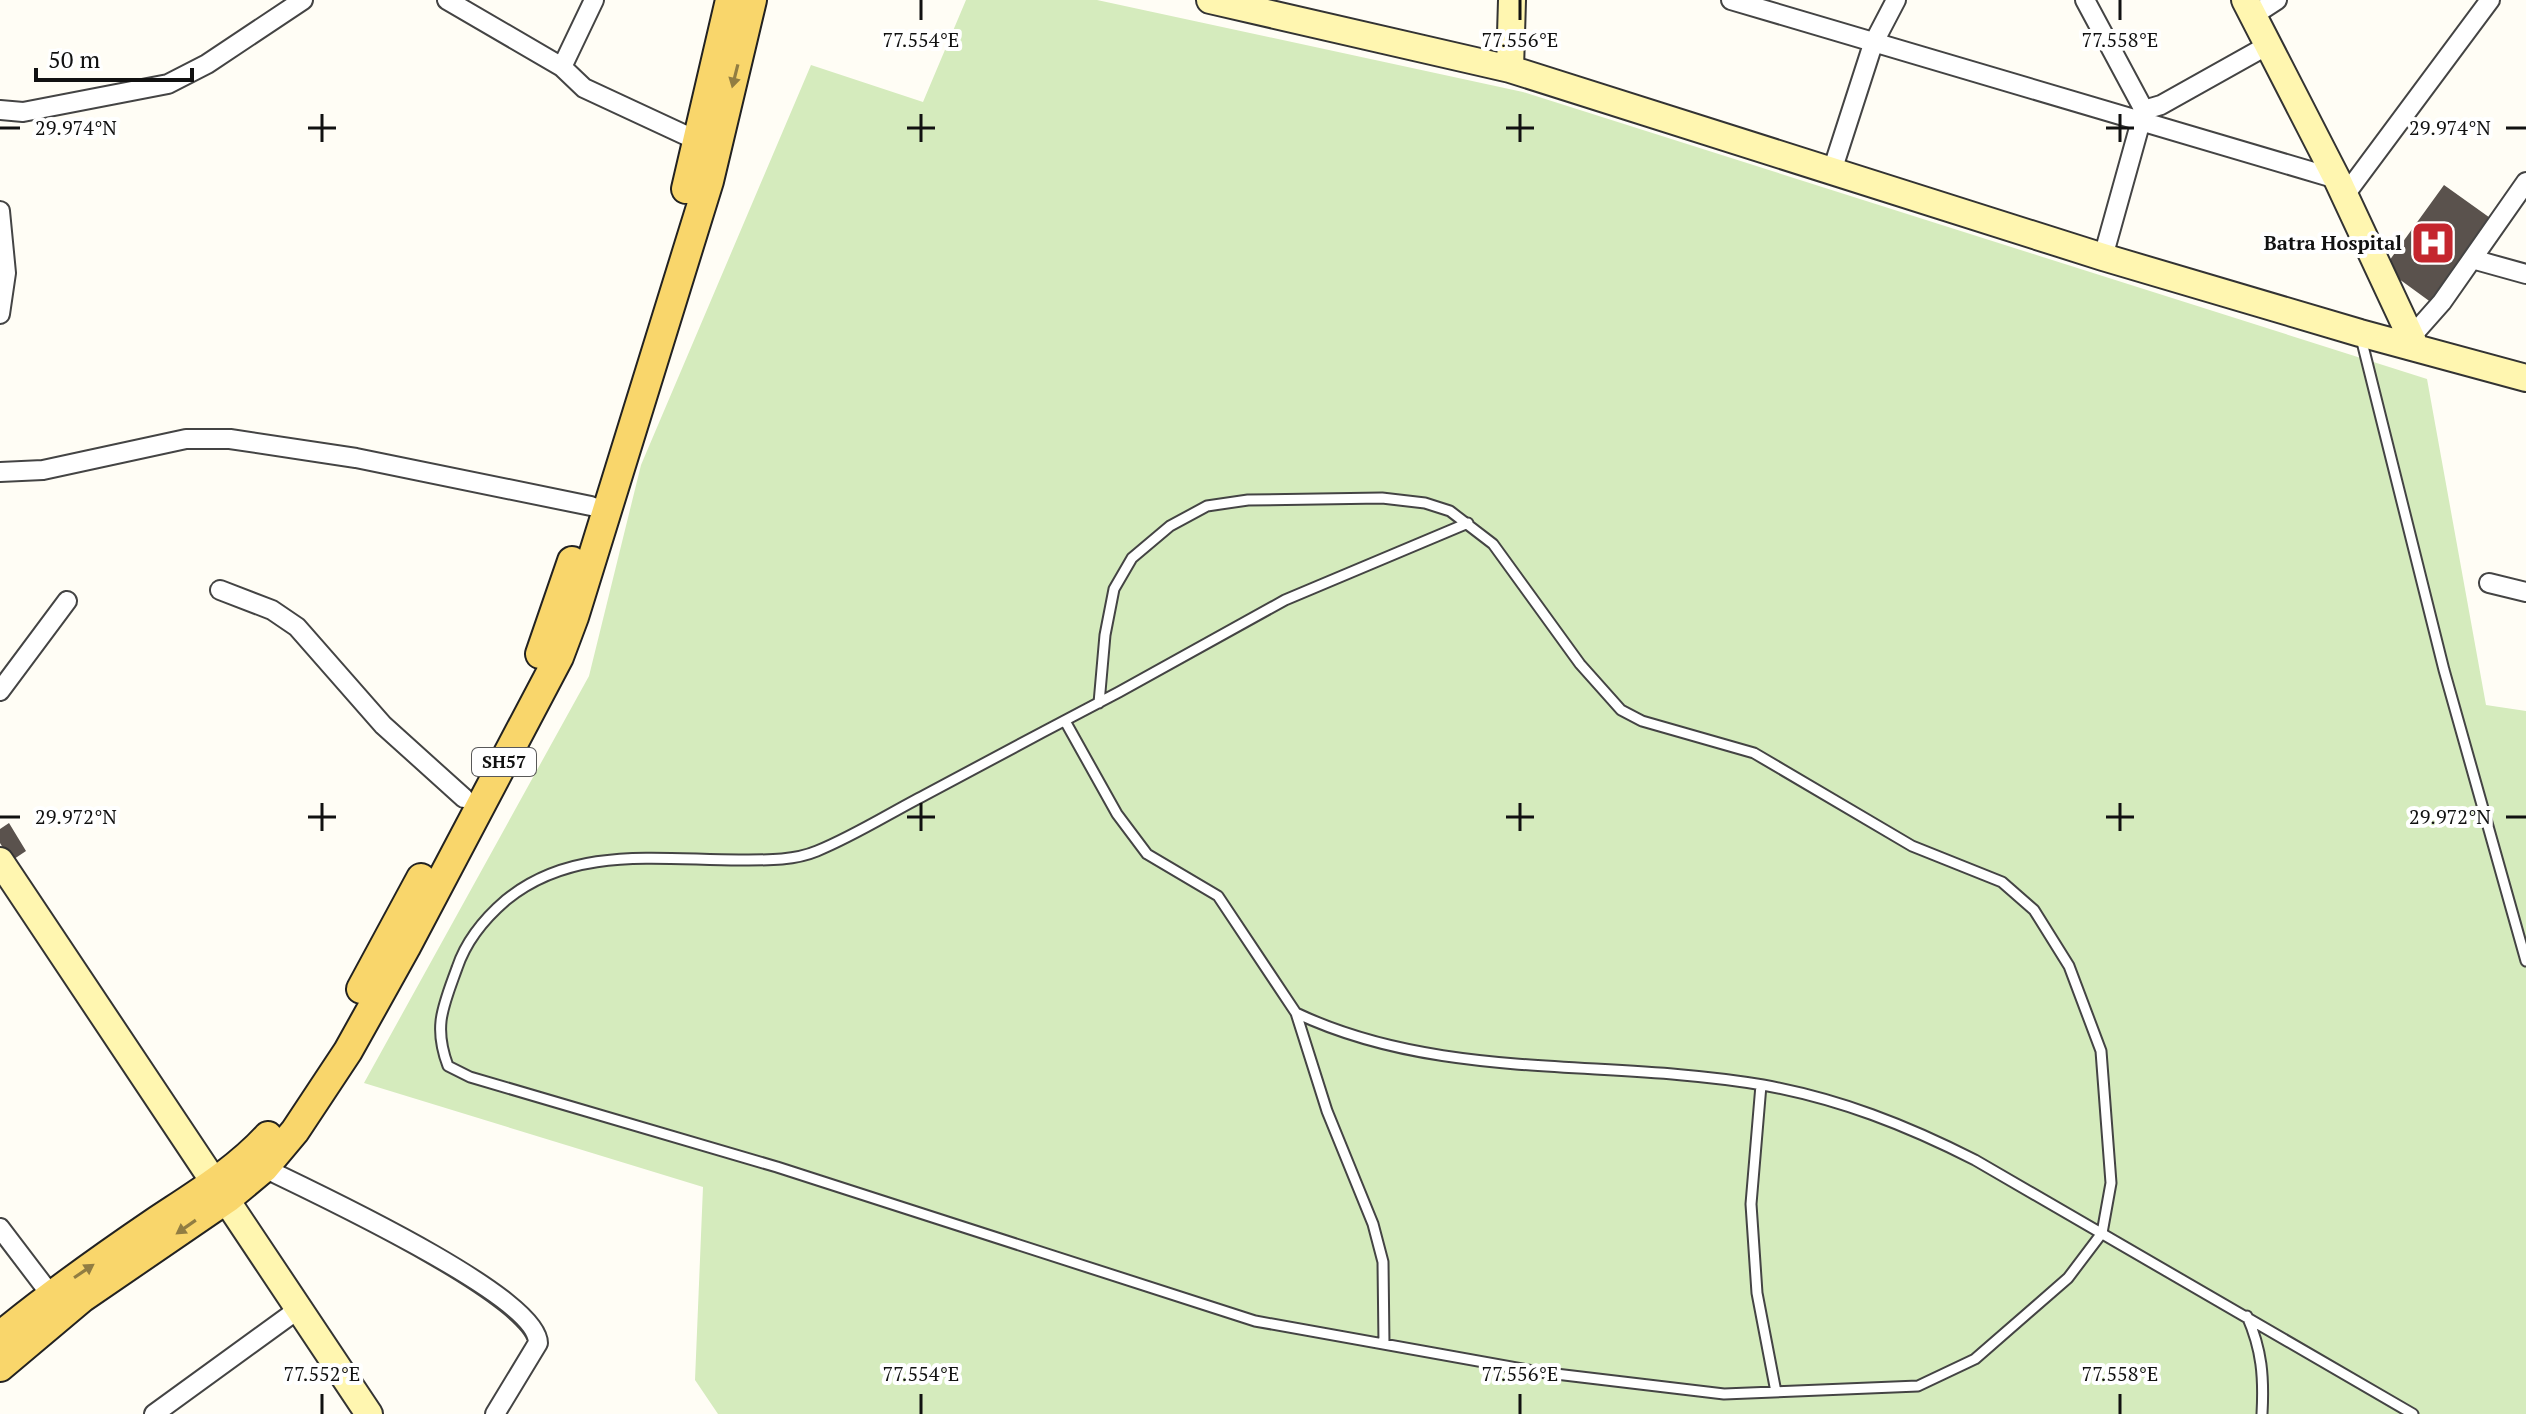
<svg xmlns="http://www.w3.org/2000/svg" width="2526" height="1414" viewBox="0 0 2526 1414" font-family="'PT Serif',serif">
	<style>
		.green { fill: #d5ebbd }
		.building { fill: #5a524d }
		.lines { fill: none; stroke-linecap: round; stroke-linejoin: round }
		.lane-casing { stroke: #444; stroke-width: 13 }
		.street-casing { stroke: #444; stroke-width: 22 }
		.secondary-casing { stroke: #333; stroke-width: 30 }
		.primary-casing { stroke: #222; stroke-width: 32 }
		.lane { stroke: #fff; stroke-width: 9 }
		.street { stroke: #fff; stroke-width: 18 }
		.secondary { stroke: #fff6b0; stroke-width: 26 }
		.primary { stroke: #f9d66b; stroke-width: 28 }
		.oneway { fill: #917d42 }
		.ticks { fill: none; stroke: #111; stroke-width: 3 }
		.labels { text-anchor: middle; stroke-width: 8; stroke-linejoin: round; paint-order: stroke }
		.shield { fill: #fff; stroke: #585858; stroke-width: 2 }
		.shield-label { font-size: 18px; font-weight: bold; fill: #111 }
		.poi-label { font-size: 20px; font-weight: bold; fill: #111; stroke: #fff; text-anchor: end }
		.ticks-label { font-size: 20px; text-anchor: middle; fill: #111; stroke: #fff; stroke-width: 8; stroke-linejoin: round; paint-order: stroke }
	</style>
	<rect width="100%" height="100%" fill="#fffdf5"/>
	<!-- green -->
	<path class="green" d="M966,0H1097L1523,92L2427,379L2486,705L2526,711V1414H718L695,1380L703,1187L364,1083L589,676L641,465L811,65L923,102Z"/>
	<!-- building -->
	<path class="building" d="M2444,185L2493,220L2432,303L2384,268Z
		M9,823L26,851L11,861L0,843V829Z"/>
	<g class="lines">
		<!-- lane casing -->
		<g class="lane-casing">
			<path id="lane" d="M2361,338L2444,670L2526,961
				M1099,703L1105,635L1114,589L1132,558L1170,526L1207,506L1248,500L1382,498L1425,503L1450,511L1493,544L1580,664L1621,710L1642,721L1754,753L1912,846L2002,882L2034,910L2069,966L2101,1051L2111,1183L2102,1233L2068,1278L1975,1359L1918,1386L1724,1394L1539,1372L1255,1321L777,1167L470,1077L448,1066C433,1026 443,1007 457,968C466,941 485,918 506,900C573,845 659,860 739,860C765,860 793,861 817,851C854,836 890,813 925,795C990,760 1054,726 1119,692L1285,600L1468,523
				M1065,721L1117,814L1147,854L1218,896L1296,1013L1327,1111L1373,1224L1383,1262L1384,1344
				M1296,1013C1442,1082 1608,1058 1763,1085C1840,1099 1906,1125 1975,1160L2413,1414
				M1761,1085L1751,1204L1757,1293L1776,1392
				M2247,1316C2262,1350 2264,1377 2262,1414"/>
		</g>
		<!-- street casing -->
		<g class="street-casing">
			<path id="street" d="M447,0L562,67L584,88L698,141
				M1731,0L2337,179
				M2085,0L2144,110L2103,257
				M2254,15L2277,0
				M562,67L594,0
				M0,110L23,112L168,84L207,64L303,0
				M2144,110L2161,105L2270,44
				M1832,171L1873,44L1896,0
				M2345,195L2490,0
				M0,211L6,273L0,314
				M2472,259L2526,274
				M2411,337L2442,302L2526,182
				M0,472L43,470L186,439H230L356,458L591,506
				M2489,583L2526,592
				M220,590L272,610L297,627L383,725L464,798
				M0,691L67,601
				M264,1168C309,1190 538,1296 538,1343L495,1414
				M0,1228L51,1295
				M154,1414L300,1308"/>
		</g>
		<!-- secondary casing -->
		<g class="secondary-casing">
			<path id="secondary" d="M1210,0L1510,69L2103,257L2360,333L2526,378
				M2245,0L2337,179L2416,348
				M1510,69L1512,0
				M0,861L369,1414"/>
		</g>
		<!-- primary casing -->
		<g class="primary-casing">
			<path id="primary" d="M686,189L730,0
				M540,654L572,561
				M361,989L421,878
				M0,1336C50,1295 102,1258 155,1222C194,1196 236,1171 268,1136
				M0,1367L82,1298L228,1198L264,1168L295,1131L348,1051L406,947L559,657L574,617L709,181L752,0"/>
		</g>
		<!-- lane -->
		<use href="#lane" class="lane"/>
		<!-- street -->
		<use href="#street" class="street"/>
		<!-- secondary -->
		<use href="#secondary" class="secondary"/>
		<!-- primary -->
		<use href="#primary" class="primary"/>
	</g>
	<!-- one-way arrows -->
	<defs><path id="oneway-solid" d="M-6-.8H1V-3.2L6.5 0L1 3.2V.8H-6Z" transform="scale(2)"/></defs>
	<g class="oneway">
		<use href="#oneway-solid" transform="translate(735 76) rotate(104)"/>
		<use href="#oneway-solid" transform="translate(186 1227) rotate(145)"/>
		<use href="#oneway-solid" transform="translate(84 1271) rotate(-34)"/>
	</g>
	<!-- ticks -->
	<path class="ticks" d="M921,0V20M1520,0V20M2120,0V20M322,114V142M921,114V142M1520,114V142M2120,114V142M0,128H20M308,128H336M907,128H935M1506,128H1534M2106,128H2134M2506,128H2526M322,803V831M921,803V831M1520,803V831M2120,803V831M0,817H20M308,817H336M907,817H935M1506,817H1534M2106,817H2134M2506,817H2526M322,1394V1414M921,1394V1414M1520,1394V1414M2120,1394V1414"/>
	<!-- icons -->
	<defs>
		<g id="hospital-square" transform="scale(2.3)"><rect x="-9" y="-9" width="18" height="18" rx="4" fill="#c4262e" stroke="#fff"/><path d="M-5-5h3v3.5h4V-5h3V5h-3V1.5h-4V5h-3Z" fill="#fff"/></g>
	</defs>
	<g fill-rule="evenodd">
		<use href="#hospital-square" x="2433" y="243"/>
	</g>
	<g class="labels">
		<!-- shield labels -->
		<rect class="shield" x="472" y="748" width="64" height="28" rx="6"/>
		<g class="shield-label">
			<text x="504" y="768">SH57</text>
		</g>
		<!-- poi labels -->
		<g class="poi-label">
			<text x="2402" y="250">Batra Hospital</text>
		</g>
	</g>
	<g class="ticks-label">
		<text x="921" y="47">77.554°E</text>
		<text x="1520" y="47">77.556°E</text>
		<text x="2120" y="47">77.558°E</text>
		<text x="76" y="135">29.974°N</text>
		<text x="2450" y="135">29.974°N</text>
		<text x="76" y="824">29.972°N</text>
		<text x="2450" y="824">29.972°N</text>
		<text x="322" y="1381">77.552°E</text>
		<text x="921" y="1381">77.554°E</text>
		<text x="1520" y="1381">77.556°E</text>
		<text x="2120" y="1381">77.558°E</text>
	</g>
	<!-- scale -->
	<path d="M36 68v12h156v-12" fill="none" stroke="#111111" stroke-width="4"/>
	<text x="48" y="68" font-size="24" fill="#111111" stroke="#ffffff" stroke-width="6" paint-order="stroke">50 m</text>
</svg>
